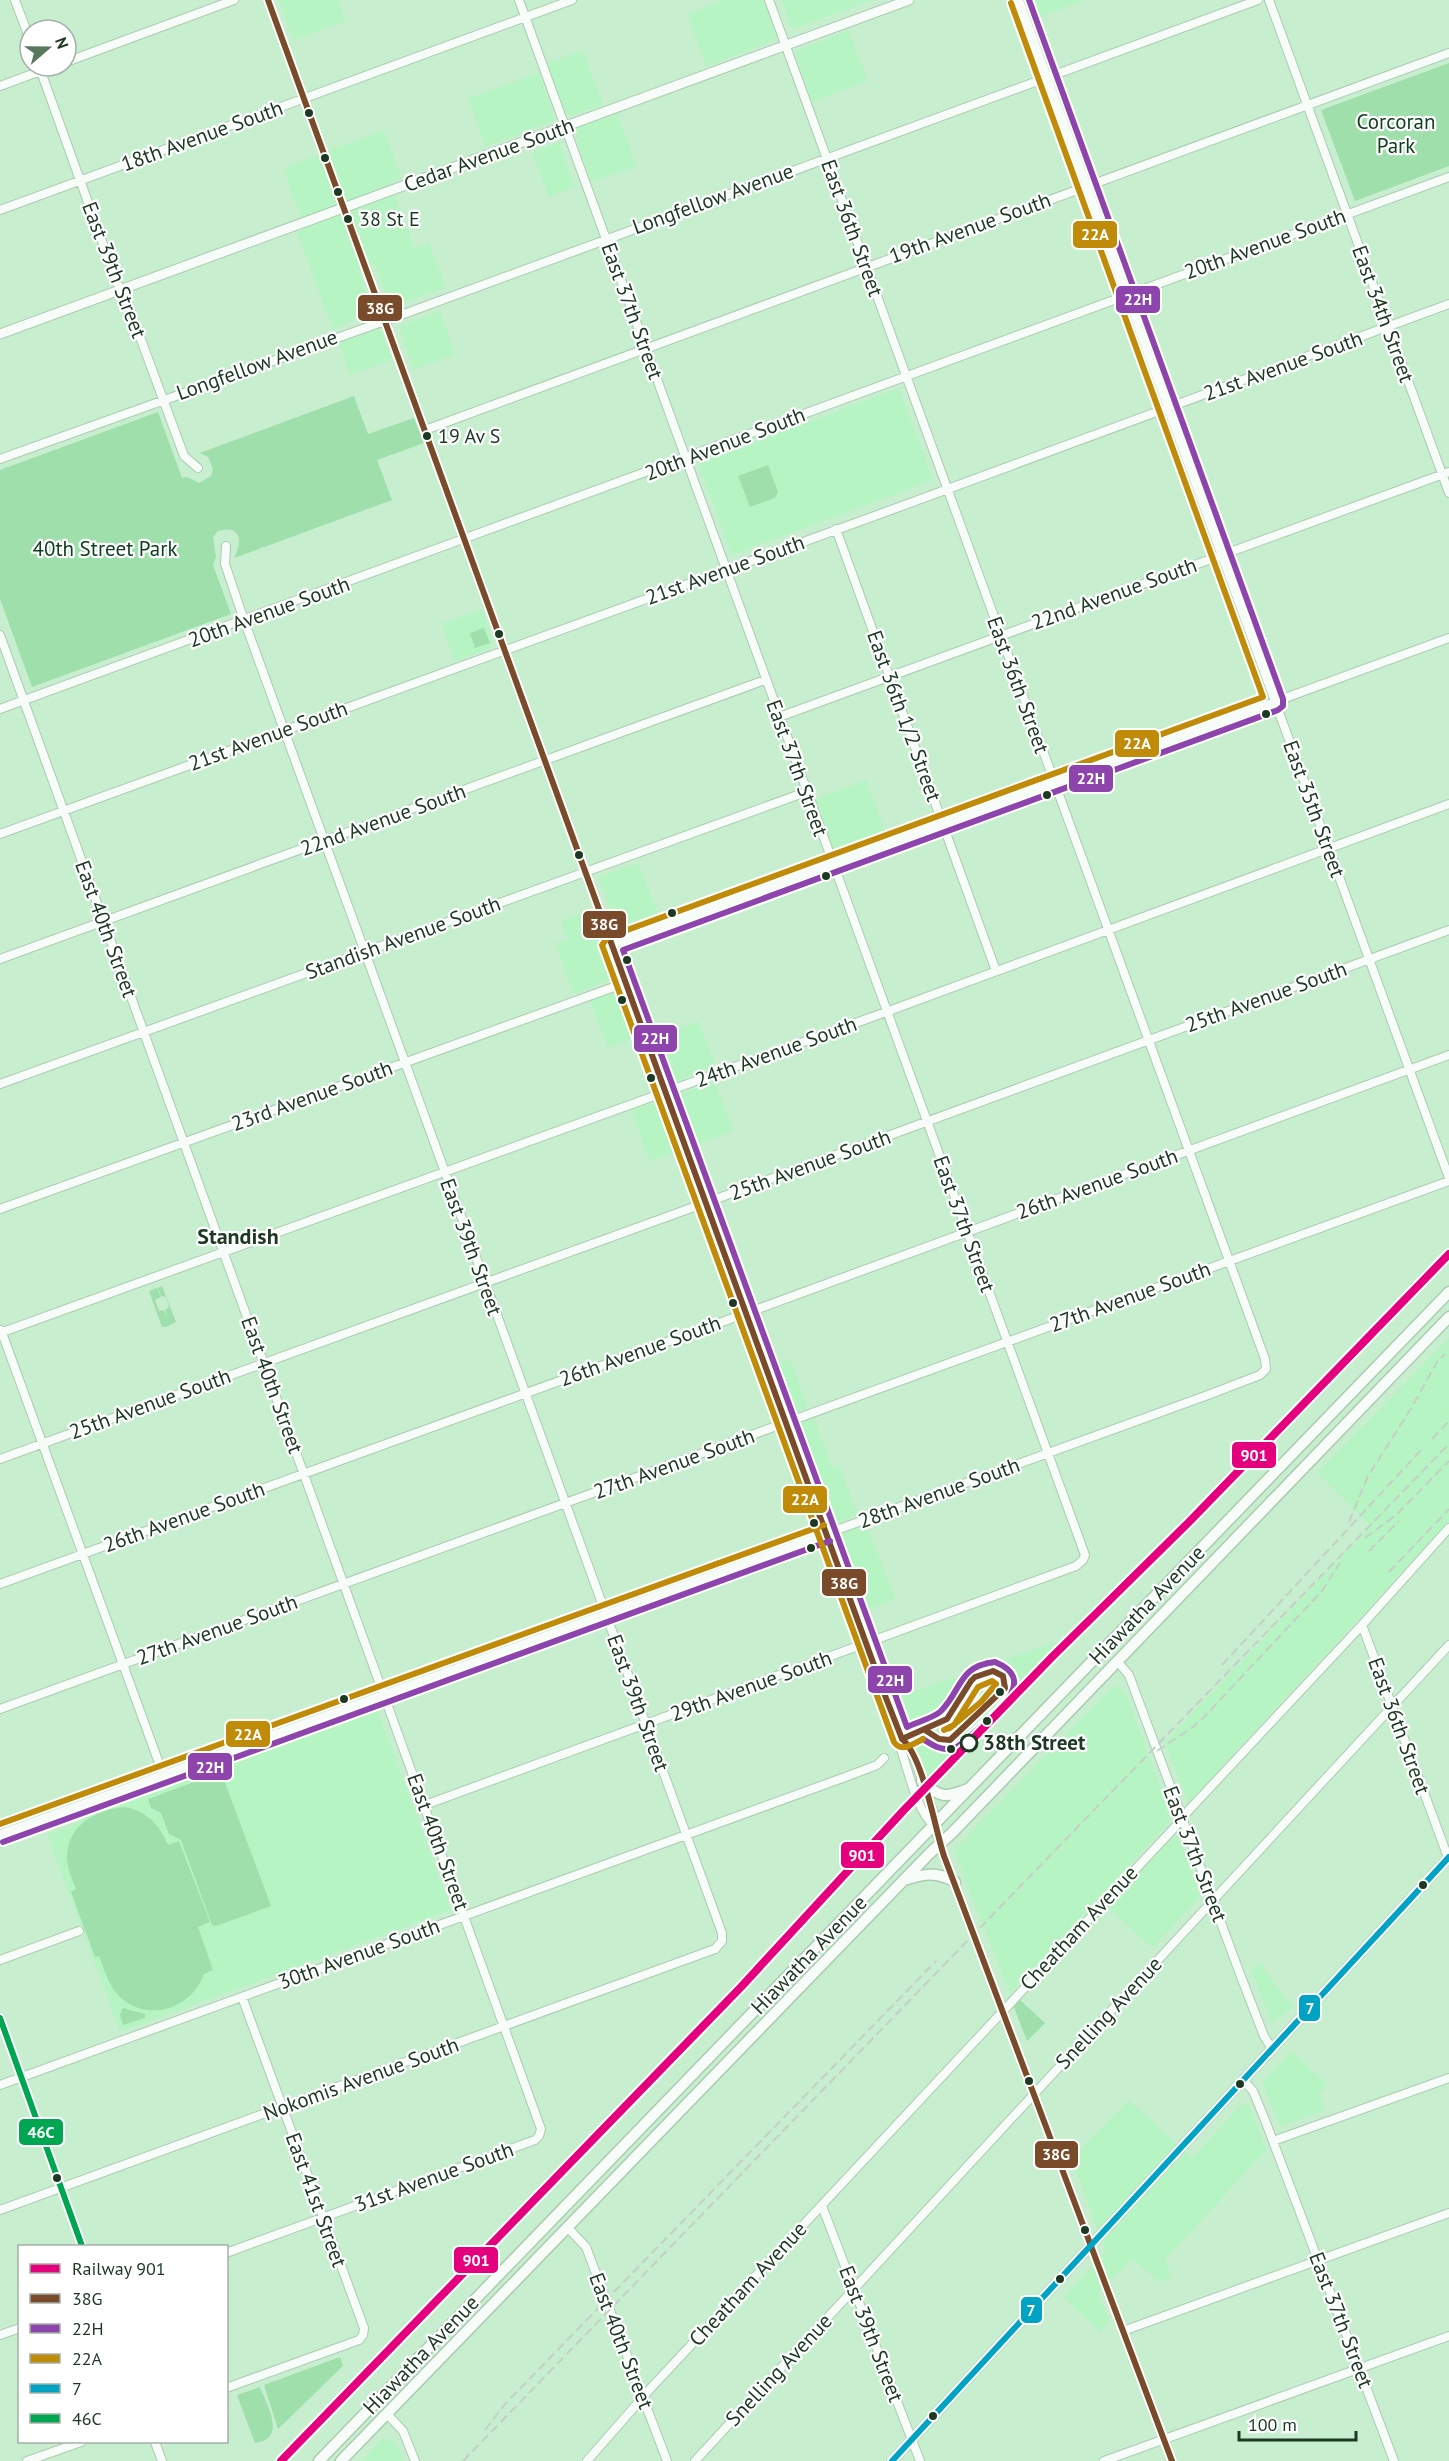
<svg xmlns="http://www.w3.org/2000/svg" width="1449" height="2461" viewBox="0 0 1449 2461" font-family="'PT Sans',sans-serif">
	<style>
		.built { fill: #b7f4c3 }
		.green { fill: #9edfac }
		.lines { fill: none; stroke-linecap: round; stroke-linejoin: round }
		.minor-casing { stroke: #accbb2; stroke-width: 10 }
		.major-casing { stroke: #accbb2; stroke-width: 11 }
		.highway-casing { stroke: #accbb2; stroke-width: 13 }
		.minor { stroke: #f7fcf8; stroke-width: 8 }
		.major { stroke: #f7fcf8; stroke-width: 9 }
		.highway { stroke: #f7fcf8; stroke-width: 10 }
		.rail { stroke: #c4cfc6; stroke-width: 2; stroke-dasharray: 9 4.5; stroke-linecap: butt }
		.bus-1-casing { stroke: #fff; stroke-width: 10 }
		.bus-2-casing { stroke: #fff; stroke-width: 10 }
		.bus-3-casing { stroke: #fff; stroke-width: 10 }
		.bus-4-casing { stroke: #fff; stroke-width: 10 }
		.bus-5-casing { stroke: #fff; stroke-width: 10 }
		.bus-1 { stroke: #7a4b2a; stroke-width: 6 }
		.bus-2 { stroke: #8e44ad; stroke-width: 6 }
		.bus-3 { stroke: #c08b09; stroke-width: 6 }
		.bus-4 { stroke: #01a3c5; stroke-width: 6 }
		.bus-5 { stroke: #00a651; stroke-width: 6 }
		.rail-1-casing { stroke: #fff; stroke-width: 12 }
		.rail-1 { stroke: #e5007d; stroke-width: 8 }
		.bus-dot { fill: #1d3923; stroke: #fff; stroke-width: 2 }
		.stop-dot { fill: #fff; stroke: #1d3923; stroke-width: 3 }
		.labels { text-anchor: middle; stroke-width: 4.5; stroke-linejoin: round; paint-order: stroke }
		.bus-label { font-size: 20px; fill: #1d3923; stroke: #fff; text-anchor: start }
		.park-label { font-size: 21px; fill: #10401f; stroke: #fff }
		.street-label { font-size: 21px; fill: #1d3923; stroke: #fff }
		.stop-label { font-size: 21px; font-weight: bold; fill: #1d3923; stroke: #fff; text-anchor: start }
		.neighbourhood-label { font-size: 22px; font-weight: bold; fill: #1d3923; stroke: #fff }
		.line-badge { stroke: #fff; stroke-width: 2 }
		.badge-label { font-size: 16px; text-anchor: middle; font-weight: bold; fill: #fff }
	</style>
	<rect width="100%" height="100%" fill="#c7eecf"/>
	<!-- built -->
	<path class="built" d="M279,0H338L346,21L293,40Z
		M724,0H764L777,39L706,67L687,14Z
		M782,0H873L792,29Z
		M1027,0H1084V1L1034,19Z
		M848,30L868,81L812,102L795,52Z
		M583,50L603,105L569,116L566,113L547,63Z
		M539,73L555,120L485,147L468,98Z
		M618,114L636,166L591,182L574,131L575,128Z
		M384,130L401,178L390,183L414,248L429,243L446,287L391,307L374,263L359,270L373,313L333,329L297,233L305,229L283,168Z
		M559,142L575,187L549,197L532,152Z
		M440,311L455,354L413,370L399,326Z
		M377,327L381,329L392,360L350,375L338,341Z
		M899,388L933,480L732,555L698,464Z
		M482,609L493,641L492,645L490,648L455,661L441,624Z
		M866,780L886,834L838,853L833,849L815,799Z
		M638,863L658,914L617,928L599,879L600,876Z
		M591,911L613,975L610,980L573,994L555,943L568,939L561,921Z
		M614,992L622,995L637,1037L608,1048L590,1000Z
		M698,1021L716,1066L674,1082L671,1081L652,1038Z
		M714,1080L734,1131L694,1146L677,1095Z
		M657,1101L663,1103L678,1151L650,1161L631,1110Z
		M1449,1338V1521L1188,1803L1165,1742L1371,1526L1317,1473Z
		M790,1359L808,1408L797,1412L790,1410L774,1366Z
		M814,1418L832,1468L839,1465L858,1514L837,1523L831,1521L797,1429L799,1424Z
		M866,1523L896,1599L864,1611L837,1538L840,1533Z
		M1068,1638L928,1780L895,1698Z
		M1115,1686L1124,1690L1127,1696L1172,1819L1010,1994L954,1850L1110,1689Z
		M375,1710L378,1712L451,1910L120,2032L47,1834L80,1822L88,1815L101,1808Z
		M1173,1837H1178L1201,1896L1152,1948L1107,1906Z
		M1259,1963L1293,2007L1272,2023L1251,1969Z
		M1292,2051L1327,2085L1319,2094L1324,2110L1280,2127L1262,2081Z
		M1129,2100L1192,2158L1242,2104L1249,2105L1266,2150L1165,2260L1172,2277L1159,2282L1133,2259L1098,2292L1109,2321L1100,2332L1063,2297L1106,2252L1071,2159Z
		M383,2438L394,2441L404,2461H361Z"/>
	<!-- green -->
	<path class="green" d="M1449,63V166L1355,201L1321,110Z
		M354,396L368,434L414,418L424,443L377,460L392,500L234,558C243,541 241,524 218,531L213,537L216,557L213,565L231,614L32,687L0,599V470L158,412L182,478L187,477L199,483L211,476L213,469L208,457L200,453Z
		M768,465L778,492L775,498L750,507L738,476Z
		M484,628L490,643L475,648L470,633Z
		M162,1286L176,1322L166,1327H162L149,1291L157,1288L161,1297L155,1300L159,1311L164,1310L168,1320L165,1310L169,1307L166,1297L161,1296L158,1288Z
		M221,1772L271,1906L216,1926L212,1925L181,1840L169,1834L161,1813L151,1808L148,1799Z
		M125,1807C146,1811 160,1825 168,1845L179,1841L210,1922L198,1927L213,1970L204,1974C191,2010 145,2024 117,1994C108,1983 104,1969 99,1956L95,1957L71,1892L76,1889C72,1879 67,1868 67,1857C67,1825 97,1809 125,1807Z
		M1020,2000L1045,2023L1027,2041L1014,2007Z
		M123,2008L145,2014V2018L123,2025L120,2015Z
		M340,2357L343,2366L278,2429L264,2385Z
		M260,2387C264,2399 281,2427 268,2438C265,2441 259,2442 255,2443L237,2395Z"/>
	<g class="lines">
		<!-- minor casing -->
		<g class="minor-casing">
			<path id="minor" d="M15,0L30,40
				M268,0L886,1698L902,1739L907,1743L916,1762L933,1811L934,1825L944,1856L1172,2461
				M1019,0L1449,1178
				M1269,0L1449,493
				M66,62L234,0
				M39,66L117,283L126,299L184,456L198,468
				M0,86L54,66
				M0,210L572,0
				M425,430L1449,53
				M0,459L393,318L1258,0
				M836,529L996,971
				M0,635L541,2129L539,2136L535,2140L226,2253
				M0,709L1449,177
				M779,717L1449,472
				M0,834L891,510L1449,304
				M611,945L1449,638
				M0,959L765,680
				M0,1084L806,792
				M0,1209L625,983
				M1,1330L163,1774
				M0,1333L886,1012L1449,804
				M0,1459L705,1203L1449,930
				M0,1584L755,1310L1449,1055
				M1362,1625L1449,1860
				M1117,1661L1129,1675L1240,1974L1264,2036L1272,2049
				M0,1709L1449,1181
				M902,1739L900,1746C907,1766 917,1813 934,1825
				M425,1805L1076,1566L1083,1560L1085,1555L519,0
				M0,1834L1208,1395L1260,1375L1266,1369L1265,1359L769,0
				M0,1960L79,1931
				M0,2018L82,2246
				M1244,2081L1253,2091L1265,2120L1394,2461
				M0,2085L848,1776L877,1765L884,1758
				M1273,2141L1449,2078
				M822,2206L920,2461
				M0,2210L715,1949L722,1941V1933L244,620L225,564L226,546
				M567,2227L586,2247L667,2461
				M1123,2331L1449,2213
				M0,2335L20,2328
				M226,2388L359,2340L363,2335L364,2328L242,1997
				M387,2414L403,2431L415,2461
				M155,2442L162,2461
				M27,2461L81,2442
				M587,2461L650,2389L1175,1827L1189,1810L1362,1625L1449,1528
				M695,2461L1449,1645
				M1104,2461L1449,2336"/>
		</g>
		<!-- major casing -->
		<g class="major-casing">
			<path id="major" d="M0,334L909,0
				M892,2461L1449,1857"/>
		</g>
		<!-- highway casing -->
		<g class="highway-casing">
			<path id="highway" d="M922,1781C939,1798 946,1798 968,1789
				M904,1880C924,1874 936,1871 955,1882
				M319,2461L1449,1292
				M341,2461L930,1853L952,1833L1449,1317"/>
		</g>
		<!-- minor -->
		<use href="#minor" class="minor"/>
		<!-- major -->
		<use href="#major" class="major"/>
		<!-- highway -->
		<use href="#highway" class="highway"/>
		<!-- rail -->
		<path class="rail" d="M1432,1439L1449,1421
			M1349,1522L1368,1476L1412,1407L1437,1362L1445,1354
			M1365,1538L1396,1515L1449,1461
			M1369,1551L1399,1521
			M1389,1572L1449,1509
			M1222,1665L1422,1449
			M1157,1751L1193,1727L1205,1716L1322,1591L1340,1563
			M485,2430L505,2404L936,1961
			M463,2461L1449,1444"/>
		<!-- bus-1 casing -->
		<g class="bus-1-casing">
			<path id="bus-1" d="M268,0L886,1698L902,1739C923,1756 935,1829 944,1856L1172,2461
				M902,1739L947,1719L971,1681L975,1677L993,1671L1003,1676L1005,1688L950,1740L939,1739L925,1730"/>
		</g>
		<!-- bus-2 casing -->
		<g class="bus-2-casing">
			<path id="bus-2" d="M923,1739C932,1745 943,1752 954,1748C963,1745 972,1734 979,1728C1000,1710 1037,1679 995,1662C958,1666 962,1690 941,1711C934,1718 917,1722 907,1727L623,950L1278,710L1283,706V699L1029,0
				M3,1842L830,1541"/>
		</g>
		<!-- bus-3 casing -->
		<g class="bus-3-casing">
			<path id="bus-3" d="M992,1681L996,1684L981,1702L950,1728L944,1730L954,1725L978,1687Z
				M923,1739C913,1744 901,1753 894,1742L602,945L608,937L1263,697L1011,3
				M0,1824L824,1525"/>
		</g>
		<!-- bus-4 casing -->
		<g class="bus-4-casing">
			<path id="bus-4" d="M892,2461L1449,1857"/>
		</g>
		<!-- bus-5 casing -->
		<g class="bus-5-casing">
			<path id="bus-5" d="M0,2018L82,2246"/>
		</g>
		<!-- bus-1 -->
		<use href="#bus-1" class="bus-1"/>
		<!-- bus-2 -->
		<use href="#bus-2" class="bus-2"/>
		<!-- bus-3 -->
		<use href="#bus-3" class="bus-3"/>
		<!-- bus-4 -->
		<use href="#bus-4" class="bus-4"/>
		<!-- bus-5 -->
		<use href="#bus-5" class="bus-5"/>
		<!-- rail-1 casing -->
		<g class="rail-1-casing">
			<path id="rail-1" d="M281,2461L741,1987L904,1810L1053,1656L1188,1523L1449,1254"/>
		</g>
		<!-- rail-1 -->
		<use href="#rail-1" class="rail-1"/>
	</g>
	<!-- markers -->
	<g class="bus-dot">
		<circle cx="309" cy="113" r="5"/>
		<circle cx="325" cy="158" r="5"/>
		<circle cx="338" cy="192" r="5"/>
		<circle cx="348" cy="219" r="5"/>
		<circle cx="427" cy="436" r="5"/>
		<circle cx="499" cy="634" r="5"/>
		<circle cx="1266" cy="714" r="5"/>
		<circle cx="1047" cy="795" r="5"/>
		<circle cx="579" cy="855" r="5"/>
		<circle cx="826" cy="876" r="5"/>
		<circle cx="672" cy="913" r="5"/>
		<circle cx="627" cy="960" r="5"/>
		<circle cx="622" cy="1000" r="5"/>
		<circle cx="651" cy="1078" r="5"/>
		<circle cx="733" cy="1303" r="5"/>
		<circle cx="814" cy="1523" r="5"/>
		<circle cx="811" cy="1548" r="5"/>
		<circle cx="1000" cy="1692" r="5"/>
		<circle cx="344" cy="1699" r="5"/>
		<circle cx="987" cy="1721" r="5"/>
		<circle cx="951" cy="1749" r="5"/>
		<circle cx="1423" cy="1885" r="5"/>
		<circle cx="1029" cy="2081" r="5"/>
		<circle cx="1240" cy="2084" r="5"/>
		<circle cx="57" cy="2178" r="5"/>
		<circle cx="1085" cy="2230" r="5"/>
		<circle cx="1060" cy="2279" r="5"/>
		<circle cx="933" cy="2416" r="5"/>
	</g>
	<circle class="stop-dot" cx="969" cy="1743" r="8"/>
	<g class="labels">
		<!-- bus labels -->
		<g class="bus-label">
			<text x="359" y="226">38 St E</text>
			<text x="438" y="443">19 Av S</text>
		</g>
		<!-- park labels -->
		<g class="park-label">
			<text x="1396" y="129">Corcoran<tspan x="1396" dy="24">Park</tspan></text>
			<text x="105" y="556">40th Street Park</text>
		</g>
		<!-- street labels -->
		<g class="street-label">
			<text transform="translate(202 136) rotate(-20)" y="7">18th Avenue South</text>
			<text transform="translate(489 155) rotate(-20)" y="7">Cedar Avenue South</text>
			<text transform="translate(713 199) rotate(-20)" y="7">Longfellow Avenue</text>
			<text transform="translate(852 228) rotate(70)" y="7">East 36th Street</text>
			<text transform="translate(970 228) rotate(-20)" y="7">19th Avenue South</text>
			<text transform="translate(1265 244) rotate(-20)" y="7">20th Avenue South</text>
			<text transform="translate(114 270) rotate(69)" y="7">East 39th Street</text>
			<text transform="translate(632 311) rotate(70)" y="7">East 37th Street</text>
			<text transform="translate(1383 314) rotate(70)" y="7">East 34th Street</text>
			<text transform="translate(257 365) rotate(-20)" y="7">Longfellow Avenue</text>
			<text transform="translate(1283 366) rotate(-20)" y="7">21st Avenue South</text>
			<text transform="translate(725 444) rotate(-21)" y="7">20th Avenue South</text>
			<text transform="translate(725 570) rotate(-20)" y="7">21st Avenue South</text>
			<text transform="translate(1114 594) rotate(-20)" y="7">22nd Avenue South</text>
			<text transform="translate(269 612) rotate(-20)" y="7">20th Avenue South</text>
			<text transform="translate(1018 685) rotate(70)" y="7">East 36th Street</text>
			<text transform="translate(904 716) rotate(70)" y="7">East 36th 1/2 Street</text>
			<text transform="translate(268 736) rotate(-20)" y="7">21st Avenue South</text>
			<text transform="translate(797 768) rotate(70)" y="7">East 37th Street</text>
			<text transform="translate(1314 809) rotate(70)" y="7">East 35th Street</text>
			<text transform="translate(383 820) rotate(-20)" y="7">22nd Avenue South</text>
			<text transform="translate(106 929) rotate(70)" y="7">East 40th Street</text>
			<text transform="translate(403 938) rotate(-20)" y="7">Standish Avenue South</text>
			<text transform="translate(1266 997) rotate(-20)" y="7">25th Avenue South</text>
			<text transform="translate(776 1052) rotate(-20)" y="7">24th Avenue South</text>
			<text transform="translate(312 1096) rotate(-20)" y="7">23rd Avenue South</text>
			<text transform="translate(810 1165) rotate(-20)" y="7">25th Avenue South</text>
			<text transform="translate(1097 1184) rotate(-20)" y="7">26th Avenue South</text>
			<text transform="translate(964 1224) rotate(70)" y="7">East 37th Street</text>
			<text transform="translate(471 1247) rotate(70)" y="7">East 39th Street</text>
			<text transform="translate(1130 1297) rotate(-20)" y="7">27th Avenue South</text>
			<text transform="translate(640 1351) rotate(-20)" y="7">26th Avenue South</text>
			<text transform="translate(272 1385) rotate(70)" y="7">East 40th Street</text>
			<text transform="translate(150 1404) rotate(-20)" y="7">25th Avenue South</text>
			<text transform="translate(674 1464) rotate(-20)" y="7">27th Avenue South</text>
			<text transform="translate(939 1493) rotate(-20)" y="7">28th Avenue South</text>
			<text transform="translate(184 1517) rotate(-20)" y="7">26th Avenue South</text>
			<text transform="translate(1147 1605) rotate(-46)" y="7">Hiawatha Avenue</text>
			<text transform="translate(217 1630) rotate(-20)" y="7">27th Avenue South</text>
			<text transform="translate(751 1686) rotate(-20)" y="7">29th Avenue South</text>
			<text transform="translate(638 1703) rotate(70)" y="7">East 39th Street</text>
			<text transform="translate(1399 1726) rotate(70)" y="7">East 36th Street</text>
			<text transform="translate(438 1842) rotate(70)" y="7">East 40th Street</text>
			<text transform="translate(1195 1854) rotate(69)" y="7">East 37th Street</text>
			<text transform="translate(1079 1928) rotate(-47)" y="7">Cheatham Avenue</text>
			<text transform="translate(359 1954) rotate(-20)" y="7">30th Avenue South</text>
			<text transform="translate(809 1955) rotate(-46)" y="7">Hiawatha Avenue</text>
			<text transform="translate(1109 2013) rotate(-47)" y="7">Snelling Avenue</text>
			<text transform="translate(361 2079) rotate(-20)" y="7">Nokomis Avenue South</text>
			<text transform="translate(434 2177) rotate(-20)" y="7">31st Avenue South</text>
			<text transform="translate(316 2200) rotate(70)" y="7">East 41st Street</text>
			<text transform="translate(748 2284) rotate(-47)" y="7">Cheatham Avenue</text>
			<text transform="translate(1341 2320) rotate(69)" y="7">East 37th Street</text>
			<text transform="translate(871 2334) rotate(69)" y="7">East 39th Street</text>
			<text transform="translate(621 2341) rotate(69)" y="7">East 40th Street</text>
			<text transform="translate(421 2355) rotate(-46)" y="7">Hiawatha Avenue</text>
			<text transform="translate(779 2370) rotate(-47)" y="7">Snelling Avenue</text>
		</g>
		<!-- stop labels -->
		<g class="stop-label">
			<text x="983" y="1750">38th Street</text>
		</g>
		<!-- neighbourhood labels -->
		<g class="neighbourhood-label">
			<text x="238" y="1244">Standish</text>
		</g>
	</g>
	<g class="line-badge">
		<rect x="1072" y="220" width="46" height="29" rx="6" fill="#c08b09"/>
		<rect x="1115" y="285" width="46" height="29" rx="6" fill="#8e44ad"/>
		<rect x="357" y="294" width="46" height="28" rx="6" fill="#7a4b2a"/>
		<rect x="1114" y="729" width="46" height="29" rx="6" fill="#c08b09"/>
		<rect x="1068" y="764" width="46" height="29" rx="6" fill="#8e44ad"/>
		<rect x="582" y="910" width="45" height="29" rx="6" fill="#7a4b2a"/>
		<rect x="633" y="1024" width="45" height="29" rx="6" fill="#8e44ad"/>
		<rect x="1231" y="1441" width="46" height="28" rx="6" fill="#e5007d"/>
		<rect x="782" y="1485" width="46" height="29" rx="6" fill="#c08b09"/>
		<rect x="821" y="1568" width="46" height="29" rx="6" fill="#7a4b2a"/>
		<rect x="867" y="1665" width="46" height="29" rx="6" fill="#8e44ad"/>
		<rect x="225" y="1720" width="46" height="28" rx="6" fill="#c08b09"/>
		<rect x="187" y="1752" width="46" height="29" rx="6" fill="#8e44ad"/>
		<rect x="840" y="1841" width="45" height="28" rx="6" fill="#e5007d"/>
		<rect x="1298" y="1994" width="23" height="28" rx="6" fill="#01a3c5"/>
		<rect x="18" y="2118" width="46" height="28" rx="6" fill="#00a651"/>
		<rect x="1034" y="2140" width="45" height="29" rx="6" fill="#7a4b2a"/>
		<rect x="453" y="2246" width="46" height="28" rx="6" fill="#e5007d"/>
		<rect x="1020" y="2296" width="23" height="28" rx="6" fill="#01a3c5"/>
	</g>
	<g class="badge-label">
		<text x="1095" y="240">22A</text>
		<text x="1138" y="305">22H</text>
		<text x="380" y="314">38G</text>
		<text x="1137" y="749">22A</text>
		<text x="1091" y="784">22H</text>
		<text x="604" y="930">38G</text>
		<text x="655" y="1044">22H</text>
		<text x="1254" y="1461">901</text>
		<text x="805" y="1505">22A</text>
		<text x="844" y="1589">38G</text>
		<text x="890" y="1686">22H</text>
		<text x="248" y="1740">22A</text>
		<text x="210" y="1773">22H</text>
		<text x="862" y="1861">901</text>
		<text x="1310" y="2014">7</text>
		<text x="41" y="2138">46C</text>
		<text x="1056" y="2160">38G</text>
		<text x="476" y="2266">901</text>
		<text x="1031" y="2316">7</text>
	</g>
	<!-- legend -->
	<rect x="18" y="2245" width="210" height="198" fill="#ffffff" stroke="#a5b0a7" stroke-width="1.5"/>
	<rect x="30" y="2264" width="30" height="9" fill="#e5007d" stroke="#a5b0a7" stroke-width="1.5"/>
	<text x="72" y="2275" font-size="18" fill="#1d3923">Railway 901</text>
	<rect x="30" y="2294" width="30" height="9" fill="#7a4b2a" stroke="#a5b0a7" stroke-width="1.5"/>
	<text x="72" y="2305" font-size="18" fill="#1d3923">38G</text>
	<rect x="30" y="2324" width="30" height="9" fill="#8e44ad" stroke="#a5b0a7" stroke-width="1.5"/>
	<text x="72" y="2335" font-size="18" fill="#1d3923">22H</text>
	<rect x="30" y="2354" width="30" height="9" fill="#c08b09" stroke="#a5b0a7" stroke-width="1.5"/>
	<text x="72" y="2365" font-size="18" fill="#1d3923">22A</text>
	<rect x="30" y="2384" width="30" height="9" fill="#01a3c5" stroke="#a5b0a7" stroke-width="1.5"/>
	<text x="72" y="2395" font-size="18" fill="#1d3923">7</text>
	<rect x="30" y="2414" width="30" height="9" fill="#00a651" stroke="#a5b0a7" stroke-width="1.5"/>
	<text x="72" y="2425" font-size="18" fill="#1d3923">46C</text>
	<!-- north arrow -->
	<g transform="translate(48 48) rotate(70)"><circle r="28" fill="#ffffff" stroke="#a5b0a7" stroke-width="1.5"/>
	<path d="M0-4.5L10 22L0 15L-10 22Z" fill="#58785f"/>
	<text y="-9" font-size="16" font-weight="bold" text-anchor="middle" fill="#1d3923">N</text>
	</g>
	<!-- scale -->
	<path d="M1239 2431v9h117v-9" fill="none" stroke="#1d3923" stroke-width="3"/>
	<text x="1248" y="2431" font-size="18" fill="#1d3923" stroke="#ffffff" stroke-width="4.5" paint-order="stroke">100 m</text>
</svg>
